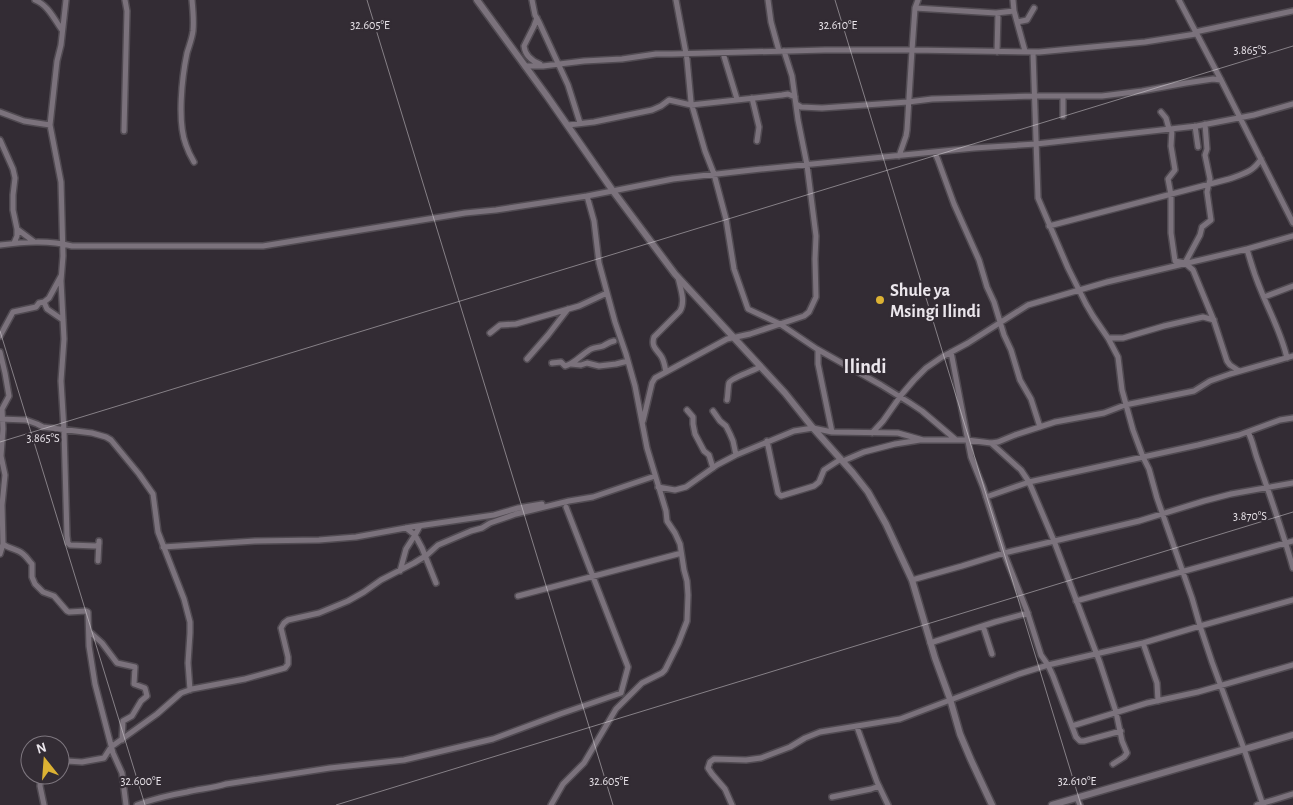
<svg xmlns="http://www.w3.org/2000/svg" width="1293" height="805" viewBox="0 0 1293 805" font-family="'Alegreya Sans',sans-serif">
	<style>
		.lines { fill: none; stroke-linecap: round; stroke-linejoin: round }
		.minor-casing { stroke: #514b52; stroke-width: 8 }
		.tertiary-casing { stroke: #514b52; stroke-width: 9 }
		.minor { stroke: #7b727c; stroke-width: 5 }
		.tertiary { stroke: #7b727c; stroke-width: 6 }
		.ticks { fill: none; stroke: #ebe6ec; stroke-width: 1; stroke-opacity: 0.45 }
		.poi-dot { fill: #dcb233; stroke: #332c34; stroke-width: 2 }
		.labels { text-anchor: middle; stroke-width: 4.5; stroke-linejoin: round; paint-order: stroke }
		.poi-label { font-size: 18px; font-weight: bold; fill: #ebe6ec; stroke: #332c34; text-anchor: start }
		.quarter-label { font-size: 20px; font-weight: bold; fill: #ebe6ec; stroke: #332c34 }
		.ticks-label { font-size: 12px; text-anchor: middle; fill: #ebe6ec; stroke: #332c34; stroke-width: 4.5; stroke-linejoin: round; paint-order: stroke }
	</style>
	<rect width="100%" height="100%" fill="#332c34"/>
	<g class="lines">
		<!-- minor casing -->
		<g class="minor-casing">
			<path id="minor" d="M35,0C48,5 54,19 62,30
				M66,0L61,45L57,61L50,125L61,182L63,256L61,281L64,339L61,381L64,430L67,536L68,543L70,545L96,546L99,544V541L98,561
				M192,0C193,10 194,21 193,31C192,39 189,46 187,53C182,77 177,122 186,145C188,151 191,157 194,162
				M532,0L535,15L539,22L568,85L580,123
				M676,0L687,59L691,102L705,151L714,174L726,219L734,269L748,309L780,324L817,349L881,385L910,403L922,411L955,439
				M768,0L771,22L779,51
				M1013,0L1014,11L1025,51
				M1179,0L1221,80L1293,223
				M915,8L996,13L1014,11
				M537,18L534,26L524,46C525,55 532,61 540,64
				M1017,22L1027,20L1034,8
				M1195,32L1293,11
				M997,52L998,13
				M1033,52L1038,198L1068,268L1086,304L1093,316L1108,338L1118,357L1122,390L1133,430L1143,457L1149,469L1157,498L1192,598L1200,626L1212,662L1244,749L1263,805
				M723,53L737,99
				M525,66H543L584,61L622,59L656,54H672L825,50H912L1039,52L1145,42L1196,34
				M752,98L759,127L757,141
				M796,104L801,107L822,108L908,102L932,99L1034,96H1102L1142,91L1186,83L1213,79L1221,80
				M0,112L24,121L50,125
				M1161,112L1166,118L1169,129
				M1063,116V97
				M568,125L594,122L652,110L661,106L669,100L691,105L782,95L788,94L795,97
				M1195,126L1198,147
				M1172,129L1171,146L1175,170L1168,179L1171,195V233L1175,261L1185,263L1193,270L1214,321L1227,361L1230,365L1239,371
				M124,131L127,11L125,0
				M0,140L13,169L15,178L13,195V210L17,229L33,241
				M935,153L938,160L954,204L979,260L987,287L994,302L1004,335L1011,350L1020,380L1031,399L1040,427
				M899,156L906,136L907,130L912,50L915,8L918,0
				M1049,226L1229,179C1243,174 1253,172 1261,159
				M14,243L17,236V229
				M0,245C24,242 48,240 72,246H263L465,213L496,210L587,196L673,179L761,169L974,148L1036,144L1197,126L1254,115L1293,104
				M1247,249C1251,264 1256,279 1262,293C1271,315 1282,335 1287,358
				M1185,263L1200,235L1202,227L1211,220L1207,192L1210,179L1205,155L1207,149L1205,124
				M1264,297L1293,286
				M44,302L49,298L61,276
				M490,333L500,325L516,324L579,306L607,293
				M0,336L13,312L36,307L39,303L44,302L47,309L63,320
				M1108,338H1123L1164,326L1203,317L1214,320
				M818,350V364L832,432
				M0,352L5,373L9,396L2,409L3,429L1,456L5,475L2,505L3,544C9,549 18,549 23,554C27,557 29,561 32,564V577L35,584L43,592L54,596L67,611L69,612L86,611L88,612L89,646L95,684L113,753L122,773L126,805
				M951,352L971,457L983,487L1004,553L1027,611L1041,655L1048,665L1053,676L1076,737L1080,741H1084L1121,731
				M527,359L548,335L568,309
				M552,363L561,362L565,366C574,364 580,356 588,351C592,347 598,348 603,346C607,344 609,342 614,341
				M571,364L581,365L587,363L599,366L616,364L628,361
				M666,372C665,367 664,360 661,356C656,349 651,346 654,337L680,311C686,301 680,288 678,277
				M727,400C728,396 728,386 729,383C730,379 752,371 758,368L759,365
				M687,410L693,417V424L695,434L704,451L709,455L713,468
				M713,411L720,421L726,426L730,434L733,441L736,455
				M0,419L26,420L37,424L43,427L92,433L106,437L111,440L139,474L153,494L158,532L184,599L190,622V633L188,663L190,690
				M643,421L652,383L655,378L727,339L750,334L804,316L809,312L816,297L815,259L816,236L807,165L798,120L792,76L784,51
				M1248,432C1253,441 1254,451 1258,461C1270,496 1283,532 1293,568
				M872,433L883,421L902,394L914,380L926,368L942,357L968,343L1028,305L1107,282L1247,249L1293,236
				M767,441L778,493L781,496L814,486L819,482L824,470L841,459
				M991,443L1021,470L1029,482L1054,541L1100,663L1116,712L1122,741L1127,753L1124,757L1113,764
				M843,461L864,452L895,444L920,440
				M658,487L675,490L686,487L717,465L736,455L794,431L813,428L832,432L898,433L923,440H967L991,443L998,442L1015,435L1055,422L1104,413L1125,405L1194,391L1210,381L1230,374L1293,356
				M986,497L1029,482L1198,445L1239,435L1280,420L1293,418
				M420,526L415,535L422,548L436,583
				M163,547L255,541L319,540L356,537L411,527L494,515L518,508L542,504
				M0,554L3,544
				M400,571L406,549L415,535L406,528
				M912,580L962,566L1004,553L1139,521L1204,501L1231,494L1293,483
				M518,596L678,554
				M1076,601L1293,541
				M983,626L992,654
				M91,633L102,643L117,663L135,667L134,684L145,688L147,696L141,701L132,716L123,721L122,740
				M930,643L995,622L1028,613
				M1143,643L1157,683L1158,701
				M1072,726L1147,703L1198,692L1293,665
				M857,727L877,782L888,805
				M60,762L67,761L82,762L104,758L111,747L157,714L181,693L192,689L245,679L285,668L288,664V657L281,628L284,623L288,620L319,613L348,601L364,592L381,580L414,563L427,555L438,545L471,531L482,528L490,523L516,514L569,501L593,497L655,476
				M41,775L40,786L44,805
				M832,797L871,789L879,786
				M1077,798L1080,805
				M137,805C153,799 170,795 187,792C200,789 213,788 226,784L330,768L404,760L493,739L560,714L621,693L628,667L566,507
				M551,805L563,784L584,763L616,709L642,683L662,673L665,670L678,644L687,621L688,595L687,581L684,570L680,544L675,533L667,521L666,511L647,448L635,386L626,354L615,322L599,263L594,221L587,196
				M732,805L725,789L712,774L708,768L710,762L714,759L746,760L761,758L790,747L805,738L820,732L900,719L1019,674L1048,665L1143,643L1200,626L1293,600
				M1257,805L1293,794"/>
		</g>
		<!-- tertiary casing -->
		<g class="tertiary-casing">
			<path id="tertiary" d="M477,0L547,96L613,191L675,274L785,393L813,428L853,473L868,492L886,524L912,580L935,658L950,699L960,734L971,760L992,805
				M1052,805L1293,735"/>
		</g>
		<!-- minor -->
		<use href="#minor" class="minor"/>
		<!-- tertiary -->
		<use href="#tertiary" class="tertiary"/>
	</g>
	<!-- ticks -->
	<path class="ticks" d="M367,0L613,805M835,0L1081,805M0,331L145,805M0,442L1293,46M336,805L1293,512"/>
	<!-- markers -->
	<circle class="poi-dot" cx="880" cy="300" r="5"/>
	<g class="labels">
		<!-- poi labels -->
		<g class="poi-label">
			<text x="890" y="296">Shule ya<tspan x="890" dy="21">Msingi Ilindi</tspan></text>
		</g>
		<!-- quarter labels -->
		<g class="quarter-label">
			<text x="865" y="373">Ilindi</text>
		</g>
	</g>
	<g class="ticks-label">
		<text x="370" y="29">32.605°E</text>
		<text x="838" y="29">32.610°E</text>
		<text x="1250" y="54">3.865°S</text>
		<text x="43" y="442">3.865°S</text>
		<text x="1250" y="520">3.870°S</text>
		<text x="141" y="785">32.600°E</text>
		<text x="609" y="785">32.605°E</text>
		<text x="1077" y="785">32.610°E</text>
	</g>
	<!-- north arrow -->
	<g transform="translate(45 760) rotate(343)"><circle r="24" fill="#332c34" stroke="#7d767e"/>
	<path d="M0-4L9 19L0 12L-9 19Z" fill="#dcb233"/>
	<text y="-8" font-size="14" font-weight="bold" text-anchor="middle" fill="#ebe6ec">N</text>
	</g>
</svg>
